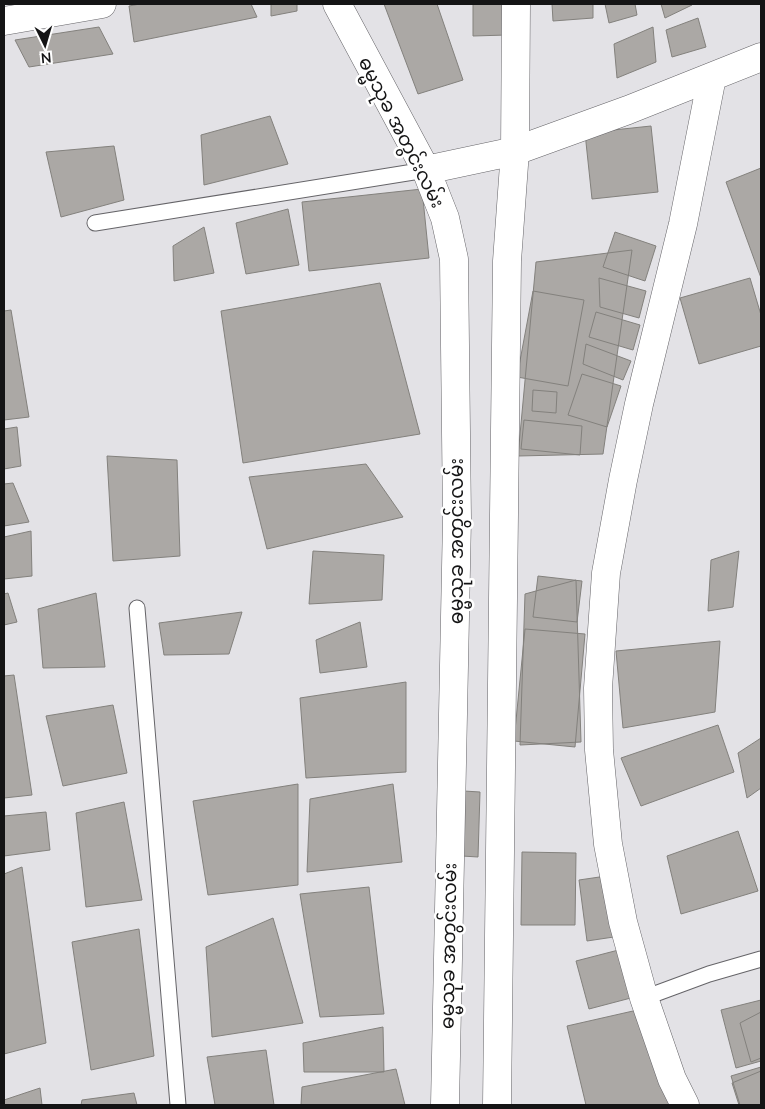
<svg xmlns="http://www.w3.org/2000/svg" width="765" height="1109" viewBox="0 0 765 1109" font-family="Mulish,'Noto Sans Myanmar',sans-serif">
	<style>
		.building { fill: #aba8a5; stroke: #83817d }
		.lines { fill: none; stroke-linecap: round; stroke-linejoin: round }
		.service-casing { stroke: #656468; stroke-width: 17 }
		.minor-casing { stroke: #656468; stroke-width: 29 }
		.service { stroke: #fff; stroke-width: 15 }
		.minor { stroke: #fff; stroke-width: 28 }
		.labels { text-anchor: middle; stroke-width: 5; stroke-linejoin: round; paint-order: stroke }
		.street-label { font-size: 19px; fill: #141415; stroke: #fff }
	</style>
	<rect width="100%" height="100%" fill="#e3e2e6"/>
	<!-- building -->
	<path class="building" d="M140,4H251L257,17L134,42L129,6Z
		M271,4H297V11L271,16Z
		M384,4H437L463,80L418,94Z
		M473,4H506L507,35L473,36Z
		M552,4H593V18L553,21Z
		M605,4H635L637,15L609,23Z
		M661,4H691L692,5L665,18Z
		M698,18L706,47L672,57L666,30Z
		M99,27L113,54L29,67L15,40Z
		M653,27L656,62L617,78L614,44Z
		M270,116L288,164L204,185L201,135Z
		M651,126L658,192L592,199L585,133Z
		M114,146L124,200L61,217L46,152Z
		M761,168V278L726,182Z
		M422,189L429,258L309,271L302,202Z
		M288,209L299,265L246,274L236,223Z
		M204,227L214,273L174,281L173,246Z
		M615,232L656,246L645,281L603,267Z
		M632,250L603,454L518,456L536,262Z
		M599,278L646,291L639,318L600,307Z
		M750,278L761,315V346L699,364L680,298Z
		M380,283L420,434L243,463L221,311Z
		M533,291L584,300L568,386L517,377Z
		M11,310L29,417L4,420V311Z
		M596,312L640,325L633,350L589,337Z
		M586,344L631,361L623,380L583,364Z
		M582,374L621,386L607,427L568,415Z
		M533,390L557,392L556,413L532,411Z
		M524,420L582,426L580,455L521,449Z
		M17,427L21,466L4,469V429Z
		M107,456L177,460L180,556L113,561Z
		M366,464L403,517L267,549L249,477Z
		M13,483L29,522L4,526V484Z
		M31,531L32,576L4,579V537Z
		M313,551L384,555L382,600L309,604Z
		M739,551L733,607L708,611L711,560Z
		M538,576L582,581L577,622L533,617Z
		M576,580L581,742L520,745L525,594Z
		M8,593L17,622L4,625V594Z
		M96,593L105,667L43,668L38,609Z
		M242,612L229,654L164,655L159,623Z
		M360,622L367,667L320,673L316,640Z
		M525,629L585,634L575,747L514,741Z
		M720,641L715,712L623,728L616,651Z
		M14,675L32,795L4,798V676Z
		M406,682V772L306,778L300,698Z
		M113,705L127,773L63,786L46,716Z
		M718,725L734,772L641,806L621,758Z
		M761,738V788L747,798L738,753Z
		M298,784V885L208,895L193,801Z
		M393,784L402,862L307,872L310,799Z
		M448,790L480,792L478,857L446,855Z
		M124,802L142,900L86,907L76,813Z
		M46,812L50,850L4,856V816Z
		M738,831L758,891L681,914L667,856Z
		M522,852L576,853L575,925H521Z
		M22,867L46,1043L4,1054V874Z
		M620,874L627,935L587,941L579,880Z
		M369,887L384,1014L320,1017L300,894Z
		M273,918L303,1023L212,1037L206,947Z
		M139,929L154,1056L91,1070L72,942Z
		M634,946L646,994L589,1009L576,961Z
		M761,1000V1061L736,1068L721,1010Z
		M655,1006L678,1105H586L567,1026Z
		M761,1012V1058L751,1062L740,1023Z
		M383,1027L384,1072H304L303,1043Z
		M266,1050L274,1105H215L207,1057Z
		M761,1067V1105H740L731,1076Z
		M396,1069L405,1105H301L302,1087Z
		M761,1071V1105H739L732,1083Z
		M40,1088L42,1105H4V1100Z
		M134,1093L137,1105H81L82,1100Z"/>
	<g class="lines">
		<!-- service casing -->
		<g class="service-casing">
			<path id="service" d="M95,223L426,170
				M137,608L178,1105
				M644,998L709,974L761,959"/>
		</g>
		<!-- minor casing -->
		<g class="minor-casing">
			<path id="minor" d="M337,4L426,170L445,218L454,259L457,519L445,1105
				M4,21L102,4
				M426,170L515,151L628,110L761,57
				M497,1105L507,261L515,151L516,4
				M685,1105L672,1079L644,998L623,922L608,844L599,750L598,688L606,573L623,480L639,404L683,224L712,77"/>
		</g>
		<!-- service -->
		<use href="#service" class="service"/>
		<!-- minor -->
		<use href="#minor" class="minor"/>
	</g>
	<g class="labels">
		<!-- street labels -->
		<g class="street-label">
			<text transform="translate(402 132) rotate(63)" y="7">ဓမ္မသုခ အတွင်းလမ်း</text>
			<text transform="translate(456 541) rotate(-90)" y="7">ဓမ္မသုခ အတွင်းလမ်း</text>
			<text transform="translate(448 946) rotate(-89)" y="7">ဓမ္မသုခ အတွင်းလမ်း</text>
		</g>
	</g>
	<!-- border -->
	<rect width="765" height="1109" fill="none" stroke="#141415" stroke-width="10"/>
	<!-- north arrow -->
	<g transform="translate(45 45) rotate(175)" stroke="#ffffff" stroke-width="4" paint-order="stroke">
	<path d="M0-4L9 19L0 12L-9 19Z" fill="#141415"/>
	<text y="-8" font-size="14" font-weight="bold" text-anchor="middle" fill="#141415">N</text>
	</g>
</svg>
